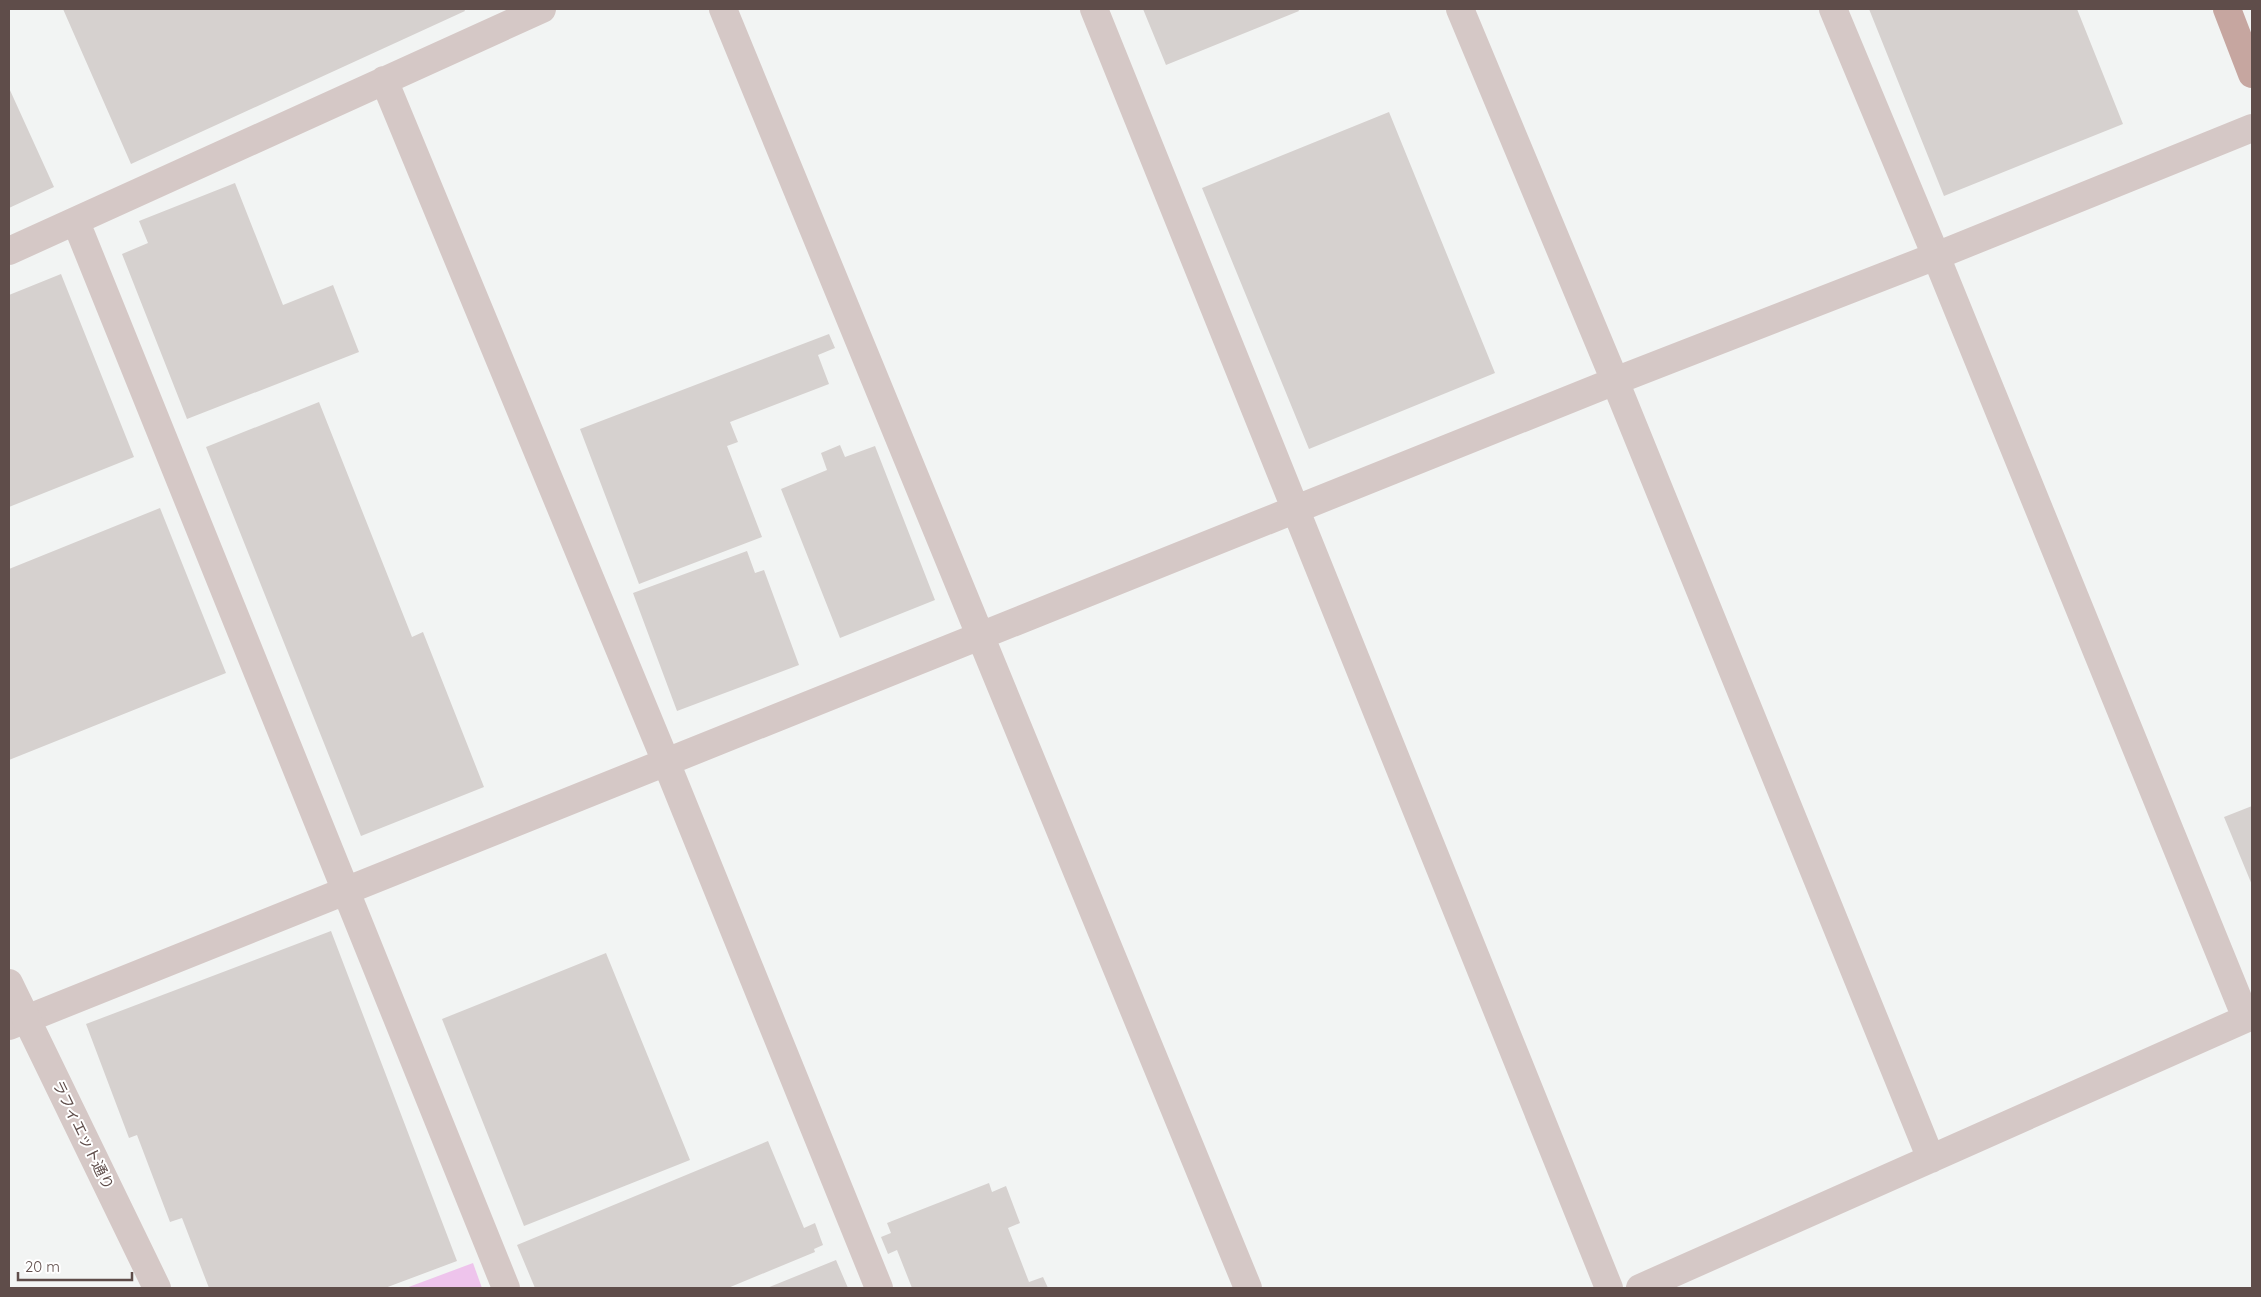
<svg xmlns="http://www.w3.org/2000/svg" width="2261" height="1297" viewBox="0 0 2261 1297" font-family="Quicksand,'Noto Sans JP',sans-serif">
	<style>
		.green { fill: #eec4ec }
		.building { fill: #d6d1cf }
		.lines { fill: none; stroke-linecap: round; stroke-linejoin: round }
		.minor { stroke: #d5c8c6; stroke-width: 28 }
		.tertiary { stroke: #d5c8c6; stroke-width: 28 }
		.trunk { stroke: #c6a6a0; stroke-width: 28 }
		.labels { text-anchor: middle; stroke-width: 4; stroke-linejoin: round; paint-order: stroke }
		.street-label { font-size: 15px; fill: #5f4d4a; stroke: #fff }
	</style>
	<rect width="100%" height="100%" fill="#f2f4f3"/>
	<!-- green -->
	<path class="green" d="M473,1263L482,1288H406Z"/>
	<!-- building -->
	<path class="building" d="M63,9H464L465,11L131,164Z
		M1143,9H1298L1299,11L1166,65Z
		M1869,9H2077L2123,124L1944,196Z
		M9,88L54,187L9,208Z
		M1389,112L1495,373L1309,449L1202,188Z
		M235,183L283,305L333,285L359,352L187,419L122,254L148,243L139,221Z
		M61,274L134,457L9,507V295Z
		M829,334L835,348L818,355L829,384L730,422L738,442L727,446L762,537L639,584L580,429Z
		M319,402L412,637L423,632L484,787L361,836L206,447Z
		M840,445L845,457L875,446L935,600L840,638L781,489L827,470L821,453Z
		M160,508L226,673L9,760V569Z
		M747,551L755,573L764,570L799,665L677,711L633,593Z
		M2252,806V885L2224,817Z
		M331,931L457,1261L385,1288H209L182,1218L170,1222L137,1135L129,1138L86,1024Z
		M606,953L690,1160L524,1226L442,1019Z
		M768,1141L804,1228L815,1223L823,1245L814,1249L815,1252L728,1288H535L517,1245Z
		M989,1183L992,1192L1006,1186L1020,1223L1008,1228L1029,1282L1043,1277L1048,1288H912L897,1250L888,1254L881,1237L891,1233L887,1223Z
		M836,1260L848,1288H767Z"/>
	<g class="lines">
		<!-- minor -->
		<path class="minor" d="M723,9L1248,1288
			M1094,9L1609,1288
			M1460,9L1615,381L1931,1159
			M1833,9L1936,256L2246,1018
			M384,80L666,762L879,1288
			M76,222L506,1288
			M9,251L542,9
			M9,1026L1615,381L1936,256L2252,128
			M1640,1288L2252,1016"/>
		<!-- tertiary -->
		<path class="tertiary" d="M9,983L157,1288"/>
		<!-- trunk -->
		<path class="trunk" d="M2227,9L2252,74"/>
	</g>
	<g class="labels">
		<!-- street labels -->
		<g class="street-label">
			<text transform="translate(83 1135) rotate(64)" y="5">ラフィエット通り</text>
		</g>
	</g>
	<!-- border -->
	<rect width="2261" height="1297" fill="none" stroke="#5f4d4a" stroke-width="20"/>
	<!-- scale -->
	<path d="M18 1272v8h114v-8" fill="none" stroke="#5f4d4a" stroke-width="2.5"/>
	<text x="25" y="1272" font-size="15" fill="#5f4d4a" stroke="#ffffff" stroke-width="4" paint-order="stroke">20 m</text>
</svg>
